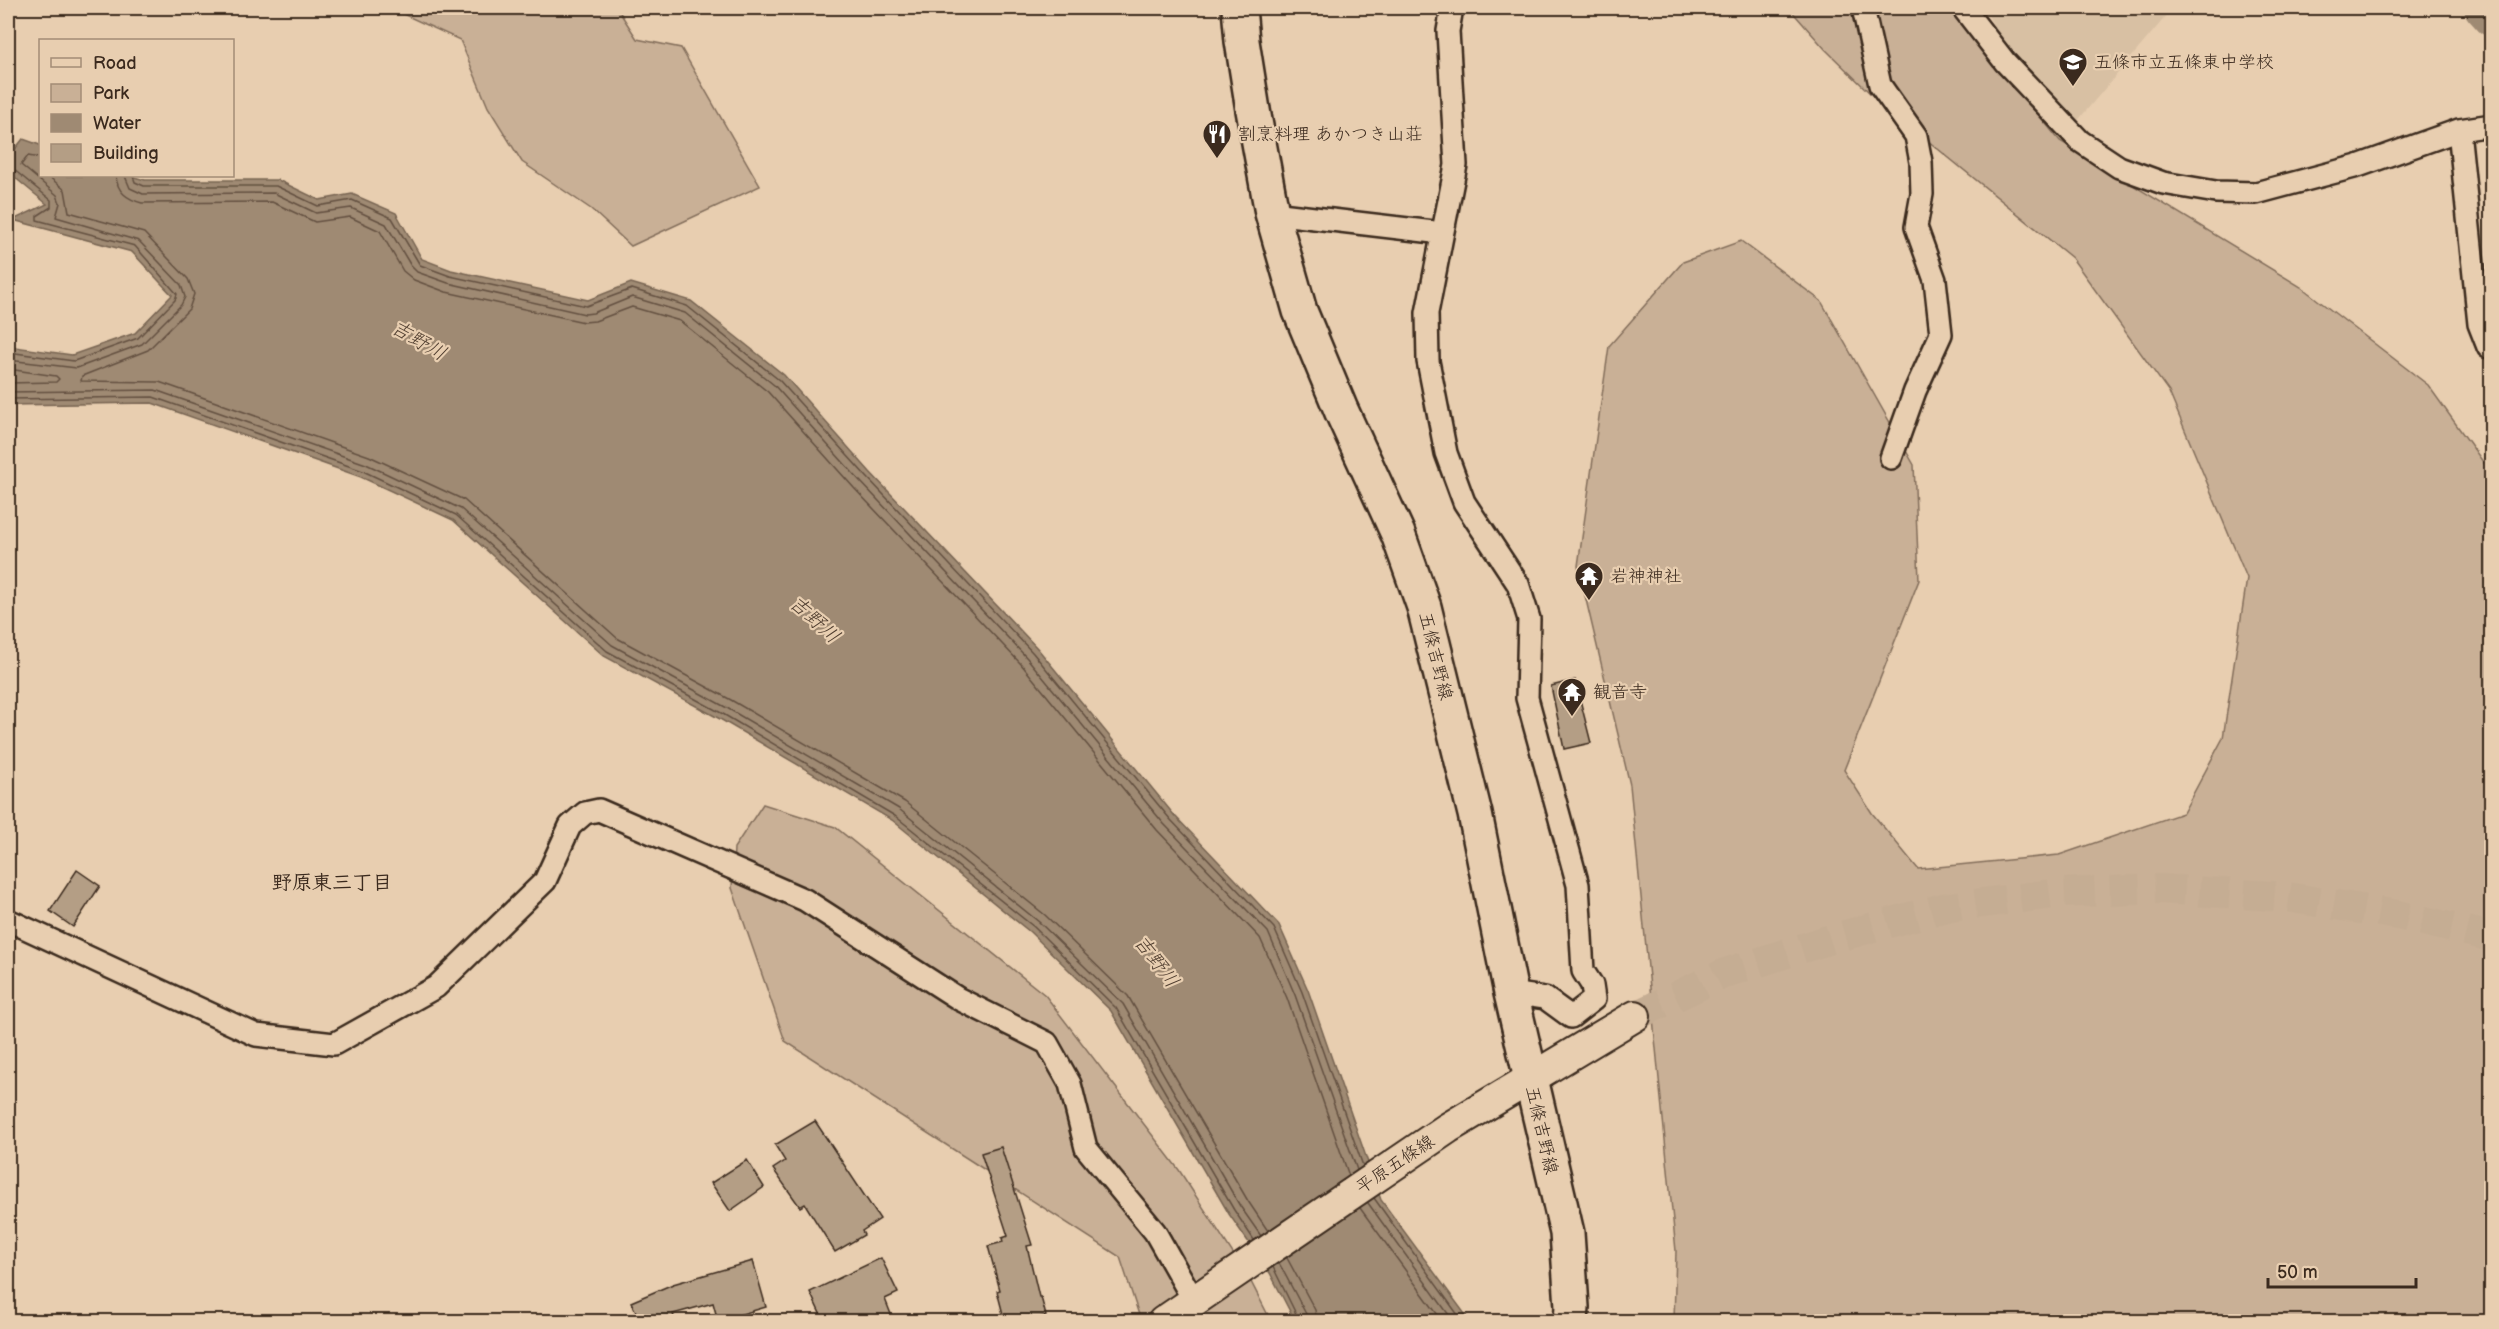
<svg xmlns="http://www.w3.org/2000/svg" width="2499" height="1329" viewBox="0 0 2499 1329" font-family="'Balsamiq Sans','Klee One',sans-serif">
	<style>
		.built { fill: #d8c0a3 }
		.green { fill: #c9b096; stroke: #826d5a; stroke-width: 1.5 }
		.water { fill: #9f8a73; stroke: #776451; stroke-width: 1.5 }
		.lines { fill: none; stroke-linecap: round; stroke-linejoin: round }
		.shore { stroke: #635040; stroke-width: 1.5 }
		.river { stroke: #9f8a73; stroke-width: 36 }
		.building { fill: #b49e85; stroke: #3b2a1e; stroke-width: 1.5 }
		.secondary-tunnel { stroke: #c5ad93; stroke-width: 30; stroke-dasharray: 30 15; stroke-linecap: butt }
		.minor-casing { stroke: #3b2a1e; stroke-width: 26 }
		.secondary-casing { stroke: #3b2a1e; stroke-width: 34 }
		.primary-casing { stroke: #3b2a1e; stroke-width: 38 }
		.minor { stroke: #e8ceb0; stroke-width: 21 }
		.secondary { stroke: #e8ceb0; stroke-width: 30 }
		.primary { stroke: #e8ceb0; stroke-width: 33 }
		.labels { text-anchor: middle; stroke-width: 4.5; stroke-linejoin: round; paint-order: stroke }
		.poi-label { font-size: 18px; fill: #3b2a1e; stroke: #e8ceb0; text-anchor: start }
		.street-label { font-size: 18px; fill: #3b2a1e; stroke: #e8ceb0 }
		.water-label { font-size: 20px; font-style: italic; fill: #4f3d2f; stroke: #e8ceb0 }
		.neighbourhood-label { font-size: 20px; font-weight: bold; fill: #3b2a1e; stroke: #e8ceb0 }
	</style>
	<rect width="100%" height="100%" fill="#e8ceb0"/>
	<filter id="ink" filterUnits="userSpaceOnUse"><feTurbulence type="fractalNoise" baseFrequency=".0167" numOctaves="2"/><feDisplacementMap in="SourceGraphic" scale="12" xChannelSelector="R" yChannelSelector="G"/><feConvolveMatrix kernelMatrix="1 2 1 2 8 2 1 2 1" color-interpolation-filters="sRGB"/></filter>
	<g filter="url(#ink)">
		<!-- built -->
		<path class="built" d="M1984,8H2173L2074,125L2008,52Z"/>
		<!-- green -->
		<path class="green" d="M390,8H617L637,39L681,48L760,186L631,246L591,209L522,162L488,107L460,40Z
			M1789,8H1967L1990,56L2060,141L2301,287L2428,385L2491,473V1321H1674L1676,1251L1630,785L1578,566L1609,346L1683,262L1741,241L1821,301L1914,465L1919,580L1844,770L1872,813L1918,869L2059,855L2183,813L2223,738L2247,578L2169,392L2072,258L1874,97L1825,49Z
			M763,804L835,827L1045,995L1179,1170L1250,1280L1271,1321H1141L1120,1257L785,1041L732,888L734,848Z"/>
		<!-- water -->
		<path class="water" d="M23,139L40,145V176H131L145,180H278L319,200L352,194L396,213L422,259L451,270L588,300L631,283L691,301L784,375L870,472L1038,649L1174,815L1279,925L1308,990L1381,1200L1470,1321H1295L1270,1273L1229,1214L1111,1011L1030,932L892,820L720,719L604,656L453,520L361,477L152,403L8,405V346L72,355L135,333L172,295L132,252L13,220L47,204L8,172V158Z"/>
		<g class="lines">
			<!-- shore -->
			<path class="shore" d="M8,168L13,169L51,200V207L37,216V220L135,246L177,294L175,300L138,338L74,361L8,352
				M48,176L65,190L69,212L144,233L188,279L194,294L189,309L148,350L82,376L81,381L159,382L369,456L464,500L617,638L731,700L905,802L1045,915L1128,996L1248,1201L1268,1231
				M116,176C117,192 127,199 142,203L272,202L315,222L350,217L380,231L403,271L414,280L446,292L584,322L595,321L632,307L680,321L768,392L854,488L1021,664L1157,830L1260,938L1287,998L1349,1176
				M125,176L130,188L143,194L274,193L316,213L351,208L386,224L411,266L417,272L448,283L585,314L593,313L632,297L685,313L774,385L860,481L1027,658L1164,824L1268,932L1295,995L1357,1170
				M133,176L135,182L144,186H276L318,206L352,200L392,218L420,265L450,276L586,306L632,289L687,306L779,380L866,476L1033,653L1170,819L1274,928L1302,992L1363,1166
				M8,360L77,368L142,344L181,305L185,297L181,285L139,241L56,217L60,203L57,195L21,165L28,156L40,158
				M8,369L56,376L59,379L56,382L8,383
				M8,392L155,390L366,464L461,509L612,645L727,708L899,809L1039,922L1123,1004L1240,1206L1261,1236
				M8,399L153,397L363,471L456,515L607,651L723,714L895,816L1034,927L1116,1008L1234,1210L1254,1240
				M1374,1198L1463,1322
				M1368,1203L1454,1322
				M1360,1208L1443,1322
				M1287,1258L1315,1310L1317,1322
				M1279,1263L1306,1314L1308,1322
				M1273,1267L1300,1322"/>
			<!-- river -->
			<path class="river" d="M2482,8L2492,19"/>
		</g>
		<!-- building -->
		<path class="building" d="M1575,680L1591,743L1564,749L1551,686Z
			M77,870L100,886L73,927L50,911Z
			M815,1121L880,1219L862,1231L864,1235L835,1252L805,1204L800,1207L773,1169L785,1161L775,1145Z
			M1001,1147L1032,1245L1027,1246L1039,1297H1041L1046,1316L1025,1322H1005L997,1291L1000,1290L988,1246L1003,1242L1002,1238L1008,1236L981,1153Z
			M747,1160L764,1187L730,1211L711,1183Z
			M881,1258L898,1293L885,1299L894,1322H824L810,1292Z
			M753,1261L766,1307L718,1321L713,1303L673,1314L676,1322H641L631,1302L673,1284Z"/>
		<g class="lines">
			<!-- secondary-tunnel -->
			<path class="secondary-tunnel" d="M1635,1016L1725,973L1831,939L1943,908L2060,893L2161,889L2287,897L2398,915L2492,937"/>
			<!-- minor casing -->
			<g class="minor-casing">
				<path id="minor" d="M1452,8L1448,31L1456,165L1427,313L1428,361L1446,453L1464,502L1518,584L1529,619L1527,698L1578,885L1583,971L1592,985L1594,999L1571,1017L1545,998L1511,993
					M1863,8L1880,85L1916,136L1921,162L1922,194L1916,227L1935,280L1941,334L1915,391L1891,458
					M1963,8L2005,62L2080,141L2119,167L2163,183L2216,192L2256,193L2358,166L2459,130L2492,125
					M2459,130L2479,324L2488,347L2492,348
					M1272,213L1442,233
					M8,920L256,1035L334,1044L436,987L545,881L570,826L585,813L599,810L805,900L959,999L1047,1043L1070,1084L1086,1148L1155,1232L1194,1301"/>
			</g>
			<!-- secondary casing -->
			<g class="secondary-casing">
				<path id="secondary" d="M1163,1322L1448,1128L1635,1016"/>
			</g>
			<!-- primary casing -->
			<g class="primary-casing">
				<path id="primary" d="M1239,8L1242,41L1253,110L1272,213L1300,311L1341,410L1398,534L1424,607L1475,814L1511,993L1567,1233L1572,1307L1571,1322"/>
			</g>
			<!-- minor -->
			<use href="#minor" class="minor"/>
			<!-- secondary -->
			<use href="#secondary" class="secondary"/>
			<!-- primary -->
			<use href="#primary" class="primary"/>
		</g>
	</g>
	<!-- icons -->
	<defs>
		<g id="school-pin" transform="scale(1.5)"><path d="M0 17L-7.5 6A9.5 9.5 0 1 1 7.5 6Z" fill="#3b2a1e" stroke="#e8ceb0"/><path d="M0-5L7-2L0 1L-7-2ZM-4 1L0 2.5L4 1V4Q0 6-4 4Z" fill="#fff"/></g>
		<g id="restaurant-pin" transform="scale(1.5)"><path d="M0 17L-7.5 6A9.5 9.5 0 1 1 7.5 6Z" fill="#3b2a1e" stroke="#e8ceb0"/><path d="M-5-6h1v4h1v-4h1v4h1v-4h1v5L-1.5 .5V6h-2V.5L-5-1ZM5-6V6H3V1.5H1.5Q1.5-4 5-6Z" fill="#fff"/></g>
		<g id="temple-pin" transform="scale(1.5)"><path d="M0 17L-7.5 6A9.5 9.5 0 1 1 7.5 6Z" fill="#3b2a1e" stroke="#e8ceb0"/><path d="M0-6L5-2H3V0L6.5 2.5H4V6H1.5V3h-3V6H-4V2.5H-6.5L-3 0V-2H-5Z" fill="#fff"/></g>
	</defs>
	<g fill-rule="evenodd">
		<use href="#school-pin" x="2073" y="62"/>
		<use href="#restaurant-pin" x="1217" y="134"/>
		<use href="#temple-pin" x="1589" y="576"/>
		<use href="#temple-pin" x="1572" y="692"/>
	</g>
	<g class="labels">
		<!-- poi labels -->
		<g class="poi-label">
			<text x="2094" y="68">五條市立五條東中学校</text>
			<text x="1238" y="140">割烹料理 あかつき山荘</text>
			<text x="1610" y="582">岩神神社</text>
			<text x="1593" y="698">観音寺</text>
		</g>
		<!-- street labels -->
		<g class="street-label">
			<text transform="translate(1436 656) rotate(76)" y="6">五條吉野線</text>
			<text transform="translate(1542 1130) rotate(77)" y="6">五條吉野線</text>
			<text transform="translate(1395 1164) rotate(-34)" y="6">平原五條線</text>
		</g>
		<!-- water labels -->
		<g class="water-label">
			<text transform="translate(419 340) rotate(30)" y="7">吉野川</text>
			<text transform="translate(815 619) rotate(42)" y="7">吉野川</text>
			<text transform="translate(1157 961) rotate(53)" y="7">吉野川</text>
		</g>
		<!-- neighbourhood labels -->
		<g class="neighbourhood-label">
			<text x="332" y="889">野原東三丁目</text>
		</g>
	</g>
	<!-- margin -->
	<rect width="2499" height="1329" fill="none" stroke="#e8ceb0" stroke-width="30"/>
	<rect x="15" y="15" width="2469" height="1299" fill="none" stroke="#3b2a1e" stroke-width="2" filter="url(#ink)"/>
	<!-- legend -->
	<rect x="39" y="39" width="195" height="138" fill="#e8ceb0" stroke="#a38c76" stroke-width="1.5"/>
	<rect x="51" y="58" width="30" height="9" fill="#e8ceb0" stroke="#a38c76" stroke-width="1.5"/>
	<text x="93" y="69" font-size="18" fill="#3b2a1e">Road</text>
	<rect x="51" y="84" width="30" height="18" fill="#c9b096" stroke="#a38c76" stroke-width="1.5"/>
	<text x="93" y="99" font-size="18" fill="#3b2a1e">Park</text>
	<rect x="51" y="114" width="30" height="18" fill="#9f8a73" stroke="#a38c76" stroke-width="1.5"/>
	<text x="93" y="129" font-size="18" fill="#3b2a1e">Water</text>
	<rect x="51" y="144" width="30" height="18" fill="#b49e85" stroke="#a38c76" stroke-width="1.5"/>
	<text x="93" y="159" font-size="18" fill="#3b2a1e">Building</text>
	<!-- scale -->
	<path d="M2268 1278v9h148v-9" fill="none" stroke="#3b2a1e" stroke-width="3"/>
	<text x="2277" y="1278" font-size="18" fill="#3b2a1e" stroke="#e8ceb0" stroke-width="4.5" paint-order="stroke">50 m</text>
</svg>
